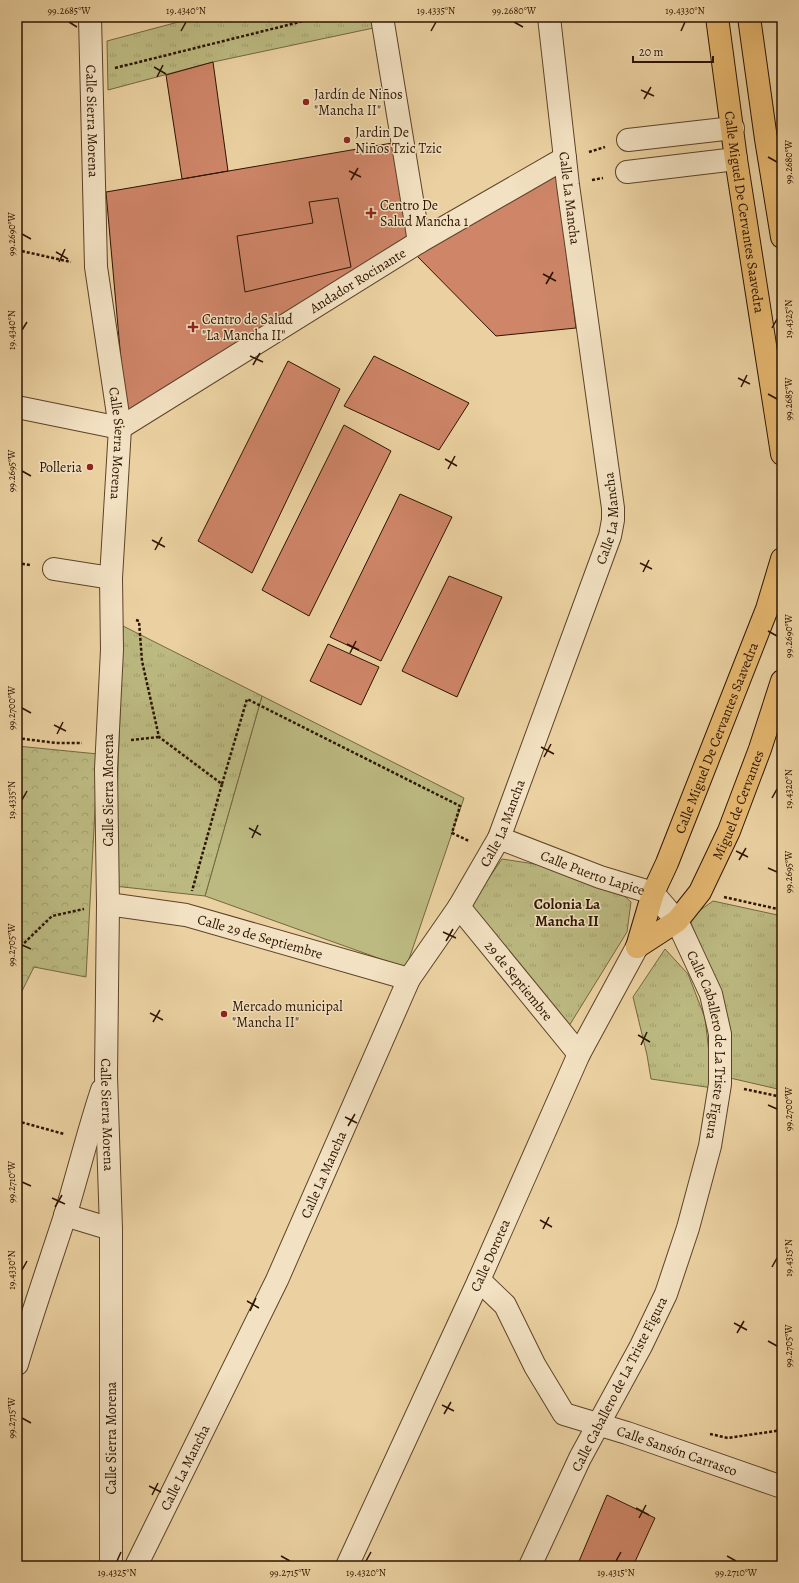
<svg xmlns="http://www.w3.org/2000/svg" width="799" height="1583" viewBox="0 0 799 1583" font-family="Alegreya,serif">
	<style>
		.grass { fill: #bcba81; stroke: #746740 }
		.forest { fill: url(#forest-crowns); stroke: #746740 }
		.park { fill: url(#park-tufts); stroke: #746740 }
		.building { fill: #ce8568; stroke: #2d1400 }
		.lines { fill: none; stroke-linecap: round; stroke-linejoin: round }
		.minor-casing { stroke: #5c4328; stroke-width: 24 }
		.major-casing { stroke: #2d1400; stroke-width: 24 }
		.path { stroke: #2d1400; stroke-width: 2.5; stroke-dasharray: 3 2; stroke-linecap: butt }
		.minor { stroke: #f2e1c2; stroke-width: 22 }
		.major { stroke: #e6b870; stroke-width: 22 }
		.ticks { fill: none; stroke: #2d1400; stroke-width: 1.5 }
		.poi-dot { fill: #8f2418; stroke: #f2e1c2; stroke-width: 1.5 }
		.labels { text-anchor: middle; stroke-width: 3; stroke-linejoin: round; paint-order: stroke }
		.poi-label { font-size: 14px; fill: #2d1400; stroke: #f2e1c2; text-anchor: start }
		.street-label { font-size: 14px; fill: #2d1400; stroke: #f2e1c2 }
		.neighbourhood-label { font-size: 15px; font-weight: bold; fill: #2d1400; stroke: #f2e1c2 }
		.neatline { fill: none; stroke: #2d1400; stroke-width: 1.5 }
		.ticks-label { font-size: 10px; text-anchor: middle; fill: #2d1400 }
	</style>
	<defs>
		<pattern id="forest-crowns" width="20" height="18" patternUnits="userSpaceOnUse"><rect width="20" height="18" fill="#bcba81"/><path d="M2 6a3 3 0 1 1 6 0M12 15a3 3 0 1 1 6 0" fill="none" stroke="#a29f6e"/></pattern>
		<pattern id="park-tufts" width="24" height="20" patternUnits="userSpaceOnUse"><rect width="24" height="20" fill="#bcba81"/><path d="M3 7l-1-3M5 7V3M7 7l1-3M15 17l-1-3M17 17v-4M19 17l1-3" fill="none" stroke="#a29f6e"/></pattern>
	</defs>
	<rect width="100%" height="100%" fill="#ebd1a1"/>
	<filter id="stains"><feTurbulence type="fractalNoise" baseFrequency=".005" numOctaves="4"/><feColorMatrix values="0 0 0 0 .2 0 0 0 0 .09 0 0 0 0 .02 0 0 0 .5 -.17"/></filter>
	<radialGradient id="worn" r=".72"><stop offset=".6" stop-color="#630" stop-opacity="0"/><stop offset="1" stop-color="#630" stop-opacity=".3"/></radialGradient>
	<!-- grass -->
	<path class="grass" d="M262,696L464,798L406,968L205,896Z"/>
	<!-- forest -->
	<path class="forest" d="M17,746L98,754L86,977L34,967L17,1001Z"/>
	<!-- park -->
	<path class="park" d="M197,17H382L383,26L213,62L108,90L107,41Z
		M123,626L262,696L205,896L114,886Z
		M502,859L548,866L621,893L631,902L627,932L569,1026L468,908Z
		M713,901L782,916V1090L730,1078L712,974L689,918Z
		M665,949L688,974L705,1018L713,1088L651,1079L647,1055L633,997Z"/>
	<!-- building -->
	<path class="building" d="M213,62L228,171L182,179L166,75Z
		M398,142L409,236L126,417L106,192Z
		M556,171L576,328L496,336L417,256Z
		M338,198L351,267L245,292L237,236L313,223L309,202Z
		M374,356L469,403L439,450L344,406Z
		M288,361L340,389L252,573L198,541Z
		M344,425L391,451L309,616L262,590Z
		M400,494L452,517L381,661L330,637Z
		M449,576L502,597L457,697L402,671Z
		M328,644L379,667L361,705L310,681Z
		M607,1495L655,1518L633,1566H577Z"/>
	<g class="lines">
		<!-- minor casing -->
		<g class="minor-casing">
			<g id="minor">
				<path id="s1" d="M90,17L96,267L120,428L111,578L112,650L106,769L108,904L106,1076L111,1229V1566"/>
				<path d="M382,17L419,242"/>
				<path d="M628,140L733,128"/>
				<path d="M627,172L736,159"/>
				<path id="s2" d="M17,407L120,428L419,242L565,158"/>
				<path d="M54,569L111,578"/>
				<path id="s3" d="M499,838L600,877L653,893L677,921L711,994L720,1034V1084L710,1146L688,1228L666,1294L641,1346L580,1458L530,1566"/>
				<path id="s4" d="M108,904L186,915L409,979"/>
				<path id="s5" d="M459,907L579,1054"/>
				<path d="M65,1215L111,1229"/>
				<path id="s6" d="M479,1280L505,1305L535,1366L564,1414L627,1433L782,1487"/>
				<path d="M17,1364C32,1314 49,1265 65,1216C78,1174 88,1132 102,1090"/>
				<path id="s7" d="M136,1566L277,1280L409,979L459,907L499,838L610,536L613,520V508L568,185L549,17"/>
				<path id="s8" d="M347,1566L479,1280L579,1054L637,947"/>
			</g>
		</g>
		<!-- major casing -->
		<g class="major-casing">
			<g id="major">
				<path id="s9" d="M717,17L736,159L782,454"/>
				<path d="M749,17L766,139L782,237"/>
				<path id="s10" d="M637,947L653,893L667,863L767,609L782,559"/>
				<path id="s11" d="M637,947L677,921L700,892L729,831L760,749L782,681"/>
			</g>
		</g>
		<!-- path -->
		<path class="path" d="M115,68L320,17
			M589,152L605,147
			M592,180L603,178
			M17,250L71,262
			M17,563L30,565
			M136,620L139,621L142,661L159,737L222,784L192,891
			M17,738L56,743H82
			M131,740L159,737
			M222,784L247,699L460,806L452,833L469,841
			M724,897L782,910
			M17,950L52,916L84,909
			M744,1089L782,1097
			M17,1121L64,1134
			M710,1434L728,1438L782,1430"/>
		<!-- minor -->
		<use href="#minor" class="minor"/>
		<!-- major -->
		<use href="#major" class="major"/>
	</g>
	<!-- ticks -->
	<path class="ticks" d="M69,22L77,27M514,22L523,27M181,31L186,22M431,31L436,22M681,31L685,22M154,67L166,74M157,77L163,65M641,90L654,96M644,99L651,87M768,157L777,162M349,171L361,177M351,180L358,168M22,234L31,239M56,252L68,259M59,262L65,249M543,274L556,281M546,284L553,272M772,328L777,319M22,330L27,322M250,356L263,362M253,365L260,353M738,378L750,384M741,387L747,375M768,394L777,399M445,459L457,466M448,469L455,456M22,471L31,476M152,540L165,547M155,550L162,537M640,563L652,569M643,572L649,560M768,631L777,636M347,644L359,650M350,653L356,641M22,708L31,713M54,725L66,731M57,734L63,722M541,747L554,754M544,757L551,744M772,798L777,789M22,800L27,791M249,828L261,835M252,838L258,825M736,851L748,857M739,860L746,848M768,868L777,872M443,932L456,938M446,941L453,929M22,945L31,949M150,1013L163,1020M153,1022L160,1010M638,1035L650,1042M641,1045L647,1032M768,1105L777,1109M345,1117L357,1123M348,1126L355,1114M22,1182L31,1186M52,1198L65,1204M55,1207L62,1195M540,1220L552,1227M543,1229L549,1217M772,1267L777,1258M22,1270L27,1261M247,1301L259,1308M250,1311L256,1298M734,1323L747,1330M737,1333L744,1321M768,1341L777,1346M442,1405L454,1411M444,1414L451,1402M22,1418L31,1423M149,1486L161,1492M152,1495L158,1483M636,1508L649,1515M639,1518L646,1505M281,1556L290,1561M727,1556L736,1561M117,1561L121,1552M366,1561L371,1552M616,1561L621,1552"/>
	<!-- markers -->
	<g class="poi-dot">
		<circle cx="306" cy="102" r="4"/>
		<circle cx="347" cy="140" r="4"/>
		<path d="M369 207h4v4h4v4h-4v4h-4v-4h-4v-4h4z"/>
		<path d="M191 321h4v4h4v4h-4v4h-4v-4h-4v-4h4z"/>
		<circle cx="90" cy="467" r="4"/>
		<circle cx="224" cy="1014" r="4"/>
	</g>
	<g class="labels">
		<!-- poi labels -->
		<g class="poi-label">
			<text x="314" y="99">Jardín de Niños<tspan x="314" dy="16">"Mancha II"</tspan></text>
			<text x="355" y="137">Jardin De<tspan x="355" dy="16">Niños Tzic Tzic</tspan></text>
			<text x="380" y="210">Centro De<tspan x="380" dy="16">Salud Mancha 1</tspan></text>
			<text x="202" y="324">Centro de Salud<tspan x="202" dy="16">"La Mancha II"</tspan></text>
			<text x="82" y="472" text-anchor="end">Polleria</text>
			<text x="232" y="1011">Mercado municipal<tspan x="232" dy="16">"Mancha II"</tspan></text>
		</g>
		<!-- street labels -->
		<g class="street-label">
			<text dy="5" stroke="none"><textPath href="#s1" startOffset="104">Calle Sierra Morena</textPath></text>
			<text transform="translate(570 198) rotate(83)" y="5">Calle La Mancha</text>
			<text dy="5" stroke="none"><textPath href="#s9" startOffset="197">Calle Miguel De Cervantes Saavedra</textPath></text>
			<text dy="5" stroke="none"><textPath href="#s2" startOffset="385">Andador Rocinante</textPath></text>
			<text dy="5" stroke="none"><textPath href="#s1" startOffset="428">Calle Sierra Morena</textPath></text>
			<text dy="5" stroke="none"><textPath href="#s7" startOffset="1154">Calle La Mancha</textPath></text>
			<text dy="5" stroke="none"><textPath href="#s10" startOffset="224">Calle Miguel De Cervantes Saavedra</textPath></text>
			<text transform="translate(108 790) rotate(-90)" y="5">Calle Sierra Morena</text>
			<text dy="5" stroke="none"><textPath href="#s11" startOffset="180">Miguel de Cervantes</textPath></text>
			<text dy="5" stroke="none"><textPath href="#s7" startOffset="830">Calle La Mancha</textPath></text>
			<text dy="5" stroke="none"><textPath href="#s3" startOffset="100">Calle Puerto Lapice</textPath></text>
			<text dy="5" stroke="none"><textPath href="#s4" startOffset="156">Calle 29 de Septiembre</textPath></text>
			<text dy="5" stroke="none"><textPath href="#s5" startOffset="95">29 de Septiembre</textPath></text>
			<text dy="5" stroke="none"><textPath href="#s3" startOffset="331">Calle Caballero de La Triste Figura</textPath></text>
			<text dy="5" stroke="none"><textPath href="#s1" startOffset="1100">Calle Sierra Morena</textPath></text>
			<text dy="5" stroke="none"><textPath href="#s7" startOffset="434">Calle La Mancha</textPath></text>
			<text dy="5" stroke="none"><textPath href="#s8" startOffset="342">Calle Dorotea</textPath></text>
			<text transform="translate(619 1384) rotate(-63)" y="5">Calle Caballero de La Triste Figura</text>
			<text transform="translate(111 1438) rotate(-90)" y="5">Calle Sierra Morena</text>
			<text dy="5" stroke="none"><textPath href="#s6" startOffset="279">Calle Sansón Carrasco</textPath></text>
			<text dy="5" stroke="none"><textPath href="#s7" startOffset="110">Calle La Mancha</textPath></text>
		</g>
		<!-- neighbourhood labels -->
		<g class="neighbourhood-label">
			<text x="567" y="909">Colonia La<tspan x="567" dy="17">Mancha II</tspan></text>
		</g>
	</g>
	<!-- margin -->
	<rect width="799" height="1583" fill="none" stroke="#ebd1a1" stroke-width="44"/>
	<!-- scale -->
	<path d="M633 56v6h80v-6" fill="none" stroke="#2d1400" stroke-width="2"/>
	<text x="639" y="56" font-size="12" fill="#2d1400" stroke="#f2e1c2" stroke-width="3" paint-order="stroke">20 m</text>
	<rect x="22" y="22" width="755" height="1539" class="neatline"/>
	<g class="ticks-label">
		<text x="69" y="14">99.2685°W</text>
		<text x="186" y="14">19.4340°N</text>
		<text x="436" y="14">19.4335°N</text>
		<text x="514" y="14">99.2680°W</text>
		<text x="685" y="14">19.4330°N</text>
		<text transform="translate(788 162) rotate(-90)" y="4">99.2680°W</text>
		<text transform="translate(11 234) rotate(-90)" y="4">99.2690°W</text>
		<text transform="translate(788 319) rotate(-90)" y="4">19.4325°N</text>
		<text transform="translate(11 330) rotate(-90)" y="4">19.4340°N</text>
		<text transform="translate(788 399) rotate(-90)" y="4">99.2685°W</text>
		<text transform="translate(11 471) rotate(-90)" y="4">99.2695°W</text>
		<text transform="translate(788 636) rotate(-90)" y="4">99.2690°W</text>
		<text transform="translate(11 708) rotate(-90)" y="4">99.2700°W</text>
		<text transform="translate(788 789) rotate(-90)" y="4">19.4320°N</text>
		<text transform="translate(11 800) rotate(-90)" y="4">19.4335°N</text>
		<text transform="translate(788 872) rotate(-90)" y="4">99.2695°W</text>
		<text transform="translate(11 945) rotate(-90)" y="4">99.2705°W</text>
		<text transform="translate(788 1109) rotate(-90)" y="4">99.2700°W</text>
		<text transform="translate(11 1182) rotate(-90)" y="4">99.2710°W</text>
		<text transform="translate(788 1258) rotate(-90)" y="4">19.4315°N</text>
		<text transform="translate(11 1270) rotate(-90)" y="4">19.4330°N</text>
		<text transform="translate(788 1346) rotate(-90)" y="4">99.2705°W</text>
		<text transform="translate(11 1418) rotate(-90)" y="4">99.2715°W</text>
		<text x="117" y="1576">19.4325°N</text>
		<text x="290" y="1576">99.2715°W</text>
		<text x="366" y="1576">19.4320°N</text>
		<text x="616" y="1576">19.4315°N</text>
		<text x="736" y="1576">99.2710°W</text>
	</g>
	<rect width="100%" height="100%" filter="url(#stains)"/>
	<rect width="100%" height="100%" fill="url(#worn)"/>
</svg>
